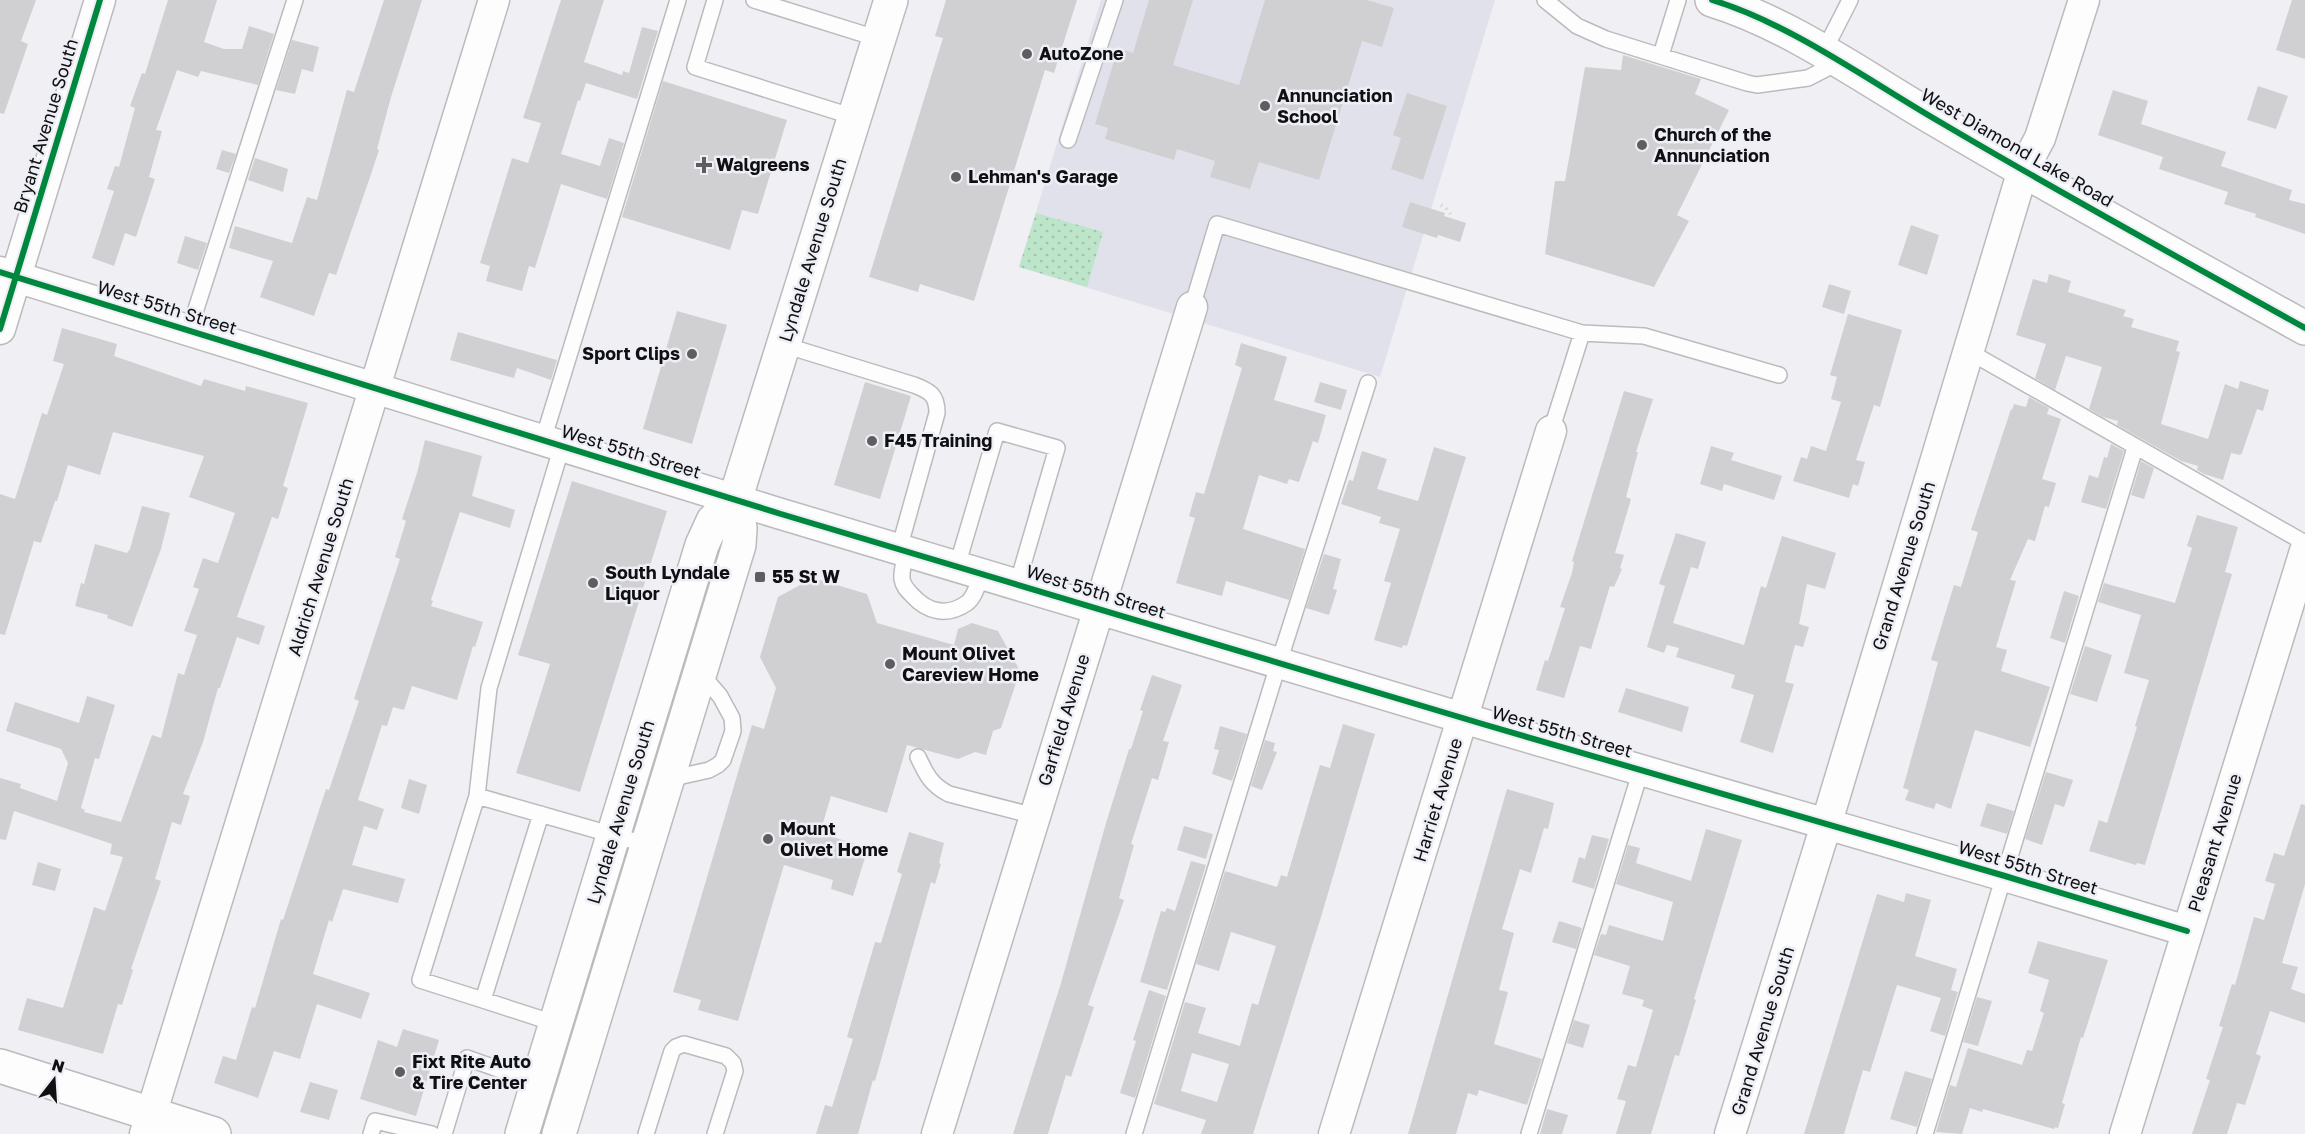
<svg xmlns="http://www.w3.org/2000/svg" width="2305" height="1134" viewBox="0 0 2305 1134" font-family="'Golos Text',sans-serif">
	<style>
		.built { fill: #e1e1ec }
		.park { fill: url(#park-dots) }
		.building { fill: #d0d0d3; fill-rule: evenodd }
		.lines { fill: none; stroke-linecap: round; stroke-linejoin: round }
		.lane-casing { stroke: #bbbbbe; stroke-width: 18 }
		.street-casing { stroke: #bbbbbe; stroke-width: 33 }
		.secondary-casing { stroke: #bbbbbe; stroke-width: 36 }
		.path { stroke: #d7d7d8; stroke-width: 4; stroke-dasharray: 1.5 4.5; stroke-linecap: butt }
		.lane { stroke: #fdfdfd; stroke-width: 15 }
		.street { stroke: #fdfdfd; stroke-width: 30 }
		.secondary { stroke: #fdfdfd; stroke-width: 33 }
		.cycleway-casing { stroke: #eeeff6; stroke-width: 10 }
		.cycleway { stroke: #00873e; stroke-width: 6 }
		.poi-dot { fill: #5e5e61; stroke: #eeeff6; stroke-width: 2 }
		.labels { text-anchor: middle; stroke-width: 5; stroke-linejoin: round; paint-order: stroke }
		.poi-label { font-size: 18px; font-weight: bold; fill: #101012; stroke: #eeeff6; text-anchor: start }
		.street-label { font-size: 18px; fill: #101012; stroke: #eeeff6 }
	</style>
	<defs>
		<pattern id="park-dots" width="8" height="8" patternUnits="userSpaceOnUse" patternTransform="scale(1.5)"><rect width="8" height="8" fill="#bde5ca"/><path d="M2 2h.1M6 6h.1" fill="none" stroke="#a1c3ac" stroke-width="1.8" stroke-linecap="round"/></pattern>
	</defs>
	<rect width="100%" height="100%" fill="#f0f0f4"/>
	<!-- built -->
	<path class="built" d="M1101,0H1495L1380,377L1019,267Z"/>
	<!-- park -->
	<path class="park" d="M1036,213L1103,232L1087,287L1019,267Z"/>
	<!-- building -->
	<path class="building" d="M0,0H36L21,41L28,44L4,114L0,113Z
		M168,0H217L204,42L224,49H242L249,26L274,34L258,85L201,71L198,77L177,70L156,130L162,131L149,177L155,179L136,237L125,233L114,266L92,258L114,191L107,189L115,166L119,167L135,108L130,106L142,73L145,74Z
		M384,0H422L391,97L377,149L379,150L369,180L336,275L329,273L314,316L260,297L273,261L229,248L235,226L292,243L307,197L317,200L347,90L354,92Z
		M561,0H604L584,62L622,75L623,71L629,73L642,27L658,31L637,99L586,83L580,101L578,100L561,154L600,166L609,138L624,143L607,199L561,184L535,268L529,266L522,291L486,281L490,266L480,263L512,158L528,163L541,123L523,118Z
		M946,0H1077L1054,73L1045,70L974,301L920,284L918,292L869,277L943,38L935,36Z
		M1149,0H1193L1173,65L1239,85L1265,0H1367L1394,8L1382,47L1362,41L1319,180L1259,162L1250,189L1210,177L1215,161L1177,149L1174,160L1105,139L1108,128L1095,124L1118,48L1133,53Z
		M2292,0H2305V59L2276,50Z
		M292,40L319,47L313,72L302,69L295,94L276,90Z
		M1623,55L1701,79L1695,94L1729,110L1677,215L1689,221L1654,287L1545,254L1555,181H1565L1585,67L1621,70Z
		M663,81L787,120L758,214L742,210L730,250L622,217Z
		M2258,86L2288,96L2276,129L2247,120Z
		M2113,90L2148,101L2141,124L2226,152L2221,166L2292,190L2289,200L2305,204V234L2255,217L2256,214L2224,204L2228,192L2159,169L2163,157L2098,135Z
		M1407,93L1447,106L1423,180L1391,169L1401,138L1393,135Z
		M222,150L236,154L229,173L216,169Z
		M255,158L288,169L283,192L248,180Z
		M1410,202L1445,213L1444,216L1466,223L1460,242L1438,235L1437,238L1402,227Z
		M1911,225L1939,235L1927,275L1898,265Z
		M185,236L207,243L198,270L177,263Z
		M2049,274L2071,281L2068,292L2126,310L2123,316L2134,319L2131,327L2179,341L2176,351L2180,352L2161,424L2208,439L2225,384L2238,389L2240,381L2269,390L2263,411L2257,409L2242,453L2240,455L2231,453L2223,480L2204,474L2197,470L2198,466L2181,461L2117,425L2118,421L2103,417L2089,409L2102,367L2066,356L2055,390L2035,378L2046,344L2016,335L2033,279L2047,283Z
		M1829,284L1851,291L1844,314L1822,307Z
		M677,311L727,325L692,444L643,429Z
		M1848,314L1902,330L1880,407L1874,405L1856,460L1865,462L1858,486L1853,484L1849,498L1793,481L1801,457L1807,459L1811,446L1826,451L1841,402L1831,399L1837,377L1830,375Z
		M62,328L117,344L114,356L201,386L204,379L245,391L246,386L308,403L283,486L288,488L278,519L272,517L237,617L265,626L259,645L237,637L220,688H218L203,742L183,794L190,796L181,825L172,822L155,879L161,881L131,969L133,970L122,1005L118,1004L103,1054L18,1030L27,998L63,1008L94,907L105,911L123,857L110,854L112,844L14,811L6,840L0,839V778L21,784L20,788L57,801L68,763L61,749L6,731L15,702L79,723L87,696L115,705L99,759L95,758L81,808L85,810L84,812L121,822L152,735L161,738L178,673L184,675L197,635L184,631L199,589L193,587L203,558L218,563L235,513L189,497L204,456L113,432L100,475L68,465L57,501H55L41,543L34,541L5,635L0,634V494L15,499L42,413L47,415L64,364L53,361Z
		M458,332L557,360L551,380L517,368L514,378L450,360Z
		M1241,343L1287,357L1274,400L1326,415L1318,443L1313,441L1299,482L1289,479L1287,484L1259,475L1243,529L1305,549L1289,600L1226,581L1222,596L1176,583L1195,518L1189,516L1196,492L1204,494L1242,368L1235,365Z
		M865,382L911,396L880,499L834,485Z
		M1320,382L1347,390L1341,410L1314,402Z
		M1624,391L1653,399L1636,452H1638L1626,497L1631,499L1615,553L1624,555L1620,568L1622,569L1614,587L1610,586L1591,649L1580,646L1564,698L1536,690L1545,660L1548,661L1565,608L1560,607L1572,573L1574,562L1572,561Z
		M2029,397L2049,408L2047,414L2061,419L2042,479L2056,483L2049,507L2045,506L2035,541L2028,539L2010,580L2016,581L1996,647L2007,650L2001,671L2050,687L2030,747L1975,730L1951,809L1936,803L1934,809L1905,800L1909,790L1903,788L1938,662L1931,660L1954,585L1961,587L1978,532L1971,530L2011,409L2012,410L2014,404L2026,407Z
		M425,440L482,456L472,496L515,510L510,528L460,512L431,600L433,601L431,606L483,622L475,647L473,646L457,700L412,686L404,710L393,707L387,726L382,725L358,800L384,809L377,830L364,826L352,865L405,879L398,903L343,889L332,922L329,920L313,974L370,993L361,1019L317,1004L300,1059L274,1051L258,1098L214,1083L223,1056L236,1060L252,1007L255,1008L281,919L283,920L326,789L329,790L359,701L354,699L400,559L395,557L406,521L402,519L417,473Z
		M2111,444L2124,451L2106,509L2081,502L2089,475L2098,478L2104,457L2107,458Z
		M1711,446L1734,453L1731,460L1782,476L1774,500L1724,484L1722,491L1700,484Z
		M1434,447L1466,457L1407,646L1403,645L1402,648L1374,640L1391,583L1384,581L1400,529L1379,523L1381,517L1341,504L1349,480L1353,481L1362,451L1387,459L1377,489L1418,501Z
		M2141,461L2154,468L2144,499L2131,495Z
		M572,481L667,511L580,792L516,773L550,664L518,655Z
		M142,506L170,513L161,549L132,627L107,618L108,615L75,606L81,583L84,584L95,544L127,553L130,549Z
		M2197,515L2238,527L2225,572L2232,574L2145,865L2137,863L2136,865L2089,851L2099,820L2107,823L2137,727L2135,726L2149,680L2124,673L2141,615L2098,602L2104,583L2175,603L2192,548L2187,546Z
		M1676,533L1706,542L1698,569L1691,567L1673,623L1744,645L1761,586L1766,588L1782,536L1836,553L1825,589L1807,584L1799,624L1809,627L1803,647L1795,645L1785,682L1794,684L1773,753L1740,742L1754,695L1731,688L1735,675L1676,657L1679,648L1667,645L1664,653L1647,647L1665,586L1659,584Z
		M1324,554L1341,559L1333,589L1337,590L1329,615L1306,608Z
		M813,578L867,594L877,623L954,645L958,629L972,623L998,631L1020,671L1001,728L993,731L986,755L975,752L958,759L907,745L887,813L831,796L820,833L868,848L853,896L831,889L833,880L784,865L738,1021L698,1010L701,1000L673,992L752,725L764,729L776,688L760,657L778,597Z
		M2064,591L2079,596L2065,643L2050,638Z
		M2085,646L2112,655L2097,702L2070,694Z
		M1152,675L1182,685L1163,741L1169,742L1158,780L1152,778L1131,844L1134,845L1119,898L1124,900L1088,1005L1094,1007L1071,1077L1066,1075L1048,1134H1013L1061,983L1106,823L1129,749H1131L1143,711L1140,710Z
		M1626,688L1689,707L1682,732L1618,712Z
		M1343,724L1375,734L1321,917L1253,1134H1201L1206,1120L1154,1104L1185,1002L1206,1008L1198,1033L1240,1046L1252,1003L1258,1005L1276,946L1231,932L1219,971L1196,964L1225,871L1277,887L1281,875L1287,877L1320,765L1330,768ZM1192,1053L1229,1064L1217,1102L1181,1091Z
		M1220,726L1247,734L1232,781L1212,774L1219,750L1214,749Z
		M1265,740L1275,743L1273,751L1277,752L1262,790L1251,786Z
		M2046,772L2073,780L2064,807L2055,804L2042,845L2025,839Z
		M409,779L427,785L419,814L401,808Z
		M1507,789L1554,803L1548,829L1544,828L1531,873L1520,869L1502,929L1514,933L1499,990L1508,992L1494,1044L1542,1059L1527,1105L1479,1090L1477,1096L1468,1093L1456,1134H1408Z
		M1987,803L2014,811L2007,834L1980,826Z
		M2301,804L2305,805V884L2282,963L2298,967L2291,989L2305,994V1023L2270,1011L2256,1054L2261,1056L2245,1105L2237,1103L2227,1134H2192L2210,1080L2206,1079L2223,1027L2219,1026L2232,984L2235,985L2254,917L2264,920L2275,884L2265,881L2274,853L2284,856Z
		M1184,826L1213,834L1206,859L1177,850Z
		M1706,829L1742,840L1694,999L1696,1000L1679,1056L1675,1055L1651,1134H1616L1626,1101L1617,1099L1628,1065L1636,1067L1653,1010L1642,1006L1644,1000L1622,994L1630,966L1594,955L1601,934L1606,935L1609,925L1663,941L1673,902L1616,884L1628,845L1640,848L1636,863L1691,881Z
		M909,832L944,843L939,863L941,864L935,884L931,882L875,1081L873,1080L858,1134H816L825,1105L832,1107L853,1039L847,1037L875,942L881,943L902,874L897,872Z
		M1592,835L1609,839L1594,889L1572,882L1579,857L1585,859Z
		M1191,861L1206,865L1167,990L1140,982L1161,911L1165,912L1167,908L1175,911Z
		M38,862L61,869L55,891L32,885Z
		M1906,893L1931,900L1915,956L1957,969L1951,990L1958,992L1945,1036L1930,1031L1941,998L1897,985L1870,1072L1863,1070L1844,1134H1804L1877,894L1904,902Z
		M1559,921L1582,928L1576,949L1552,942Z
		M2038,941L2108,960L2083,1038L2081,1037L2062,1103L2065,1104L2058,1128L2055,1127L2054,1129L1983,1109L1982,1112L1970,1108L1962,1134L1936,1132L1950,1085L1956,1087L1968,1048L2022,1065L2027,1050L2032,1051L2044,1013L2040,1011L2049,980L2028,973Z
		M1149,990L1166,996L1135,1098L1120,1093L1136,1041L1133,1040Z
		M1977,997L1992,1001L1978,1046L1963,1042Z
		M1574,1020L1590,1025L1583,1048L1567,1043Z
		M403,1029L439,1040L416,1116L360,1099L378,1040L397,1047Z
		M1905,1071L1932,1079L1917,1127L1890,1119Z
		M310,1082L338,1090L329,1120L300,1112Z
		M1547,1109L1568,1115L1562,1134H1540Z"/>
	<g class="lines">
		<!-- lane casing -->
		<g class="lane-casing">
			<path id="lane" d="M715,0L695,67L854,117
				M754,0L879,39
				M1545,0L1577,26L1606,39L1747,83L1757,85L1808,78L1839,62
				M1823,53L1850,0
				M1661,55L1678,0
				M1068,140L1115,0
				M1192,307L1217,224L1582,333L1551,431
				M189,331L295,0
				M1582,333L1644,336L1779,375
				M784,345L914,385C930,391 937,395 937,413L899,549
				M1968,351L2305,543
				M543,440L678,0
				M562,446L489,688L477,796L648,845
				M906,551C905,560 901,571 902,579C903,586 907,590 912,595C927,612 947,617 967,603C975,597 978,583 982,574
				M957,566L997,431L1057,448L1017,585
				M918,757C926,774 931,785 949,794L1035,816
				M669,779L709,770L718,765L723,760L733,731L732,718L720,696L701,674
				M477,796L420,980L483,1000L541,814
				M483,1000L557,1024
				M371,1134L375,1121L432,1134
				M444,1134L467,1058L512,1074L539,1079
				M646,1134L672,1051L676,1047L684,1044L726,1056L733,1063L735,1071L715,1134
				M1134,1134L1279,662L1368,383
				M1529,1134L1641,770
				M1925,1134L2135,448"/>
		</g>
		<!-- street casing -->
		<g class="street-casing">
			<path id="street" d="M0,272L781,514L1486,725L2005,876L2187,931
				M0,329L100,0
				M145,1134L494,0
				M937,1134L1192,307
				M1334,1134L1551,431
				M1730,1134L1826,825L2023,170L2040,138L2084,0
				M2125,1134L2305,551"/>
		</g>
		<!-- secondary casing -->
		<g class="secondary-casing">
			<path id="secondary" d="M1712,0C1791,24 1869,81 1940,122C2060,193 2183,260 2305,328
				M0,1066L214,1134
				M522,1134L702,545L713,521L735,500
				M559,1134L739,545L740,528L735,500L891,0"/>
		</g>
		<!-- path -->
		<path class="path" d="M1441,205L1446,208L1452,216"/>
		<!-- lane -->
		<use href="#lane" class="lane"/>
		<!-- street -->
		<use href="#street" class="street"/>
		<!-- secondary -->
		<use href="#secondary" class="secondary"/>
		<!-- cycleway casing -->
		<g class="cycleway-casing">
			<path id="cycleway" d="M1712,0C1791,24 1869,81 1940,122C2060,193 2183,260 2305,328
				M0,272L781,514L1486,725L2005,876L2187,931
				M0,329L100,0"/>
		</g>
		<!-- cycleway -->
		<use href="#cycleway" class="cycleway"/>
	</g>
	<!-- markers -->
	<g class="poi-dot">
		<circle cx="1027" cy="54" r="6"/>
		<circle cx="1265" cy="106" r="6"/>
		<circle cx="1642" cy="145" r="6"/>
		<path d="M701 156h6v6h6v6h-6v6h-6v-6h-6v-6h6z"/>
		<circle cx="956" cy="177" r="6"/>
		<circle cx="692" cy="354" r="6"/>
		<circle cx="872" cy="441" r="6"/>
		<rect x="754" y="571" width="12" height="12" rx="3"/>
		<circle cx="593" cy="583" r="6"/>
		<circle cx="890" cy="664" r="6"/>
		<circle cx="768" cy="839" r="6"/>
		<circle cx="400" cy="1072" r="6"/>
	</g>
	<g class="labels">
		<!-- poi labels -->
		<g class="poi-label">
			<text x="1039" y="60">AutoZone</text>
			<text x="1277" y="102">Annunciation<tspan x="1277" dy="21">School</tspan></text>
			<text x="1654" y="141">Church of the<tspan x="1654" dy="21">Annunciation</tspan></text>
			<text x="716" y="171">Walgreens</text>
			<text x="968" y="183">Lehman's Garage</text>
			<text x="680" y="360" text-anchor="end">Sport Clips</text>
			<text x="884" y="447">F45 Training</text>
			<text x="605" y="579">South Lyndale<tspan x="605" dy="21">Liquor</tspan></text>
			<text x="772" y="583">55 St W</text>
			<text x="902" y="660">Mount Olivet<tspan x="902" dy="21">Careview Home</tspan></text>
			<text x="780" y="835">Mount<tspan x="780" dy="21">Olivet Home</tspan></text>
			<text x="412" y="1068">Fixt Rite Auto<tspan x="412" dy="21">&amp; Tire Center</tspan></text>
		</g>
		<!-- street labels -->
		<g class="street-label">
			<text transform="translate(46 126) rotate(-73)" y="6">Bryant Avenue South</text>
			<text transform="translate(2017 148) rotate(30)" y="6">West Diamond Lake Road</text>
			<text transform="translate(813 250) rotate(-73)" y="6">Lyndale Avenue South</text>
			<text transform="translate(167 308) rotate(17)" y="6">West 55th Street</text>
			<text transform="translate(631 452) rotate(17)" y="6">West 55th Street</text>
			<text transform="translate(1904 566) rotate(-73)" y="6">Grand Avenue South</text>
			<text transform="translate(321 567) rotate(-73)" y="6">Aldrich Avenue South</text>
			<text transform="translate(1096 592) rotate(17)" y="6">West 55th Street</text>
			<text transform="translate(1064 720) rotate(-73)" y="6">Garfield Avenue</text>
			<text transform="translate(1562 732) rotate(16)" y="6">West 55th Street</text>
			<text transform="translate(1438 800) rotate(-73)" y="6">Harriet Avenue</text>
			<text transform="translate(621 812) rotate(-73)" y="6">Lyndale Avenue South</text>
			<text transform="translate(2215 843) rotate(-73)" y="6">Pleasant Avenue</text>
			<text transform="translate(2028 868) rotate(17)" y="6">West 55th Street</text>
			<text transform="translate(1763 1031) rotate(-73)" y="6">Grand Avenue South</text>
		</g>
	</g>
	<!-- north arrow -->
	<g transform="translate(54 1080) rotate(17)" stroke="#eeeff6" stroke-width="4.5" paint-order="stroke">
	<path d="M0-4.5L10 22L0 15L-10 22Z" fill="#101012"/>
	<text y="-9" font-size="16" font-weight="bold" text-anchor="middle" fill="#101012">N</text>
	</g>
</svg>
